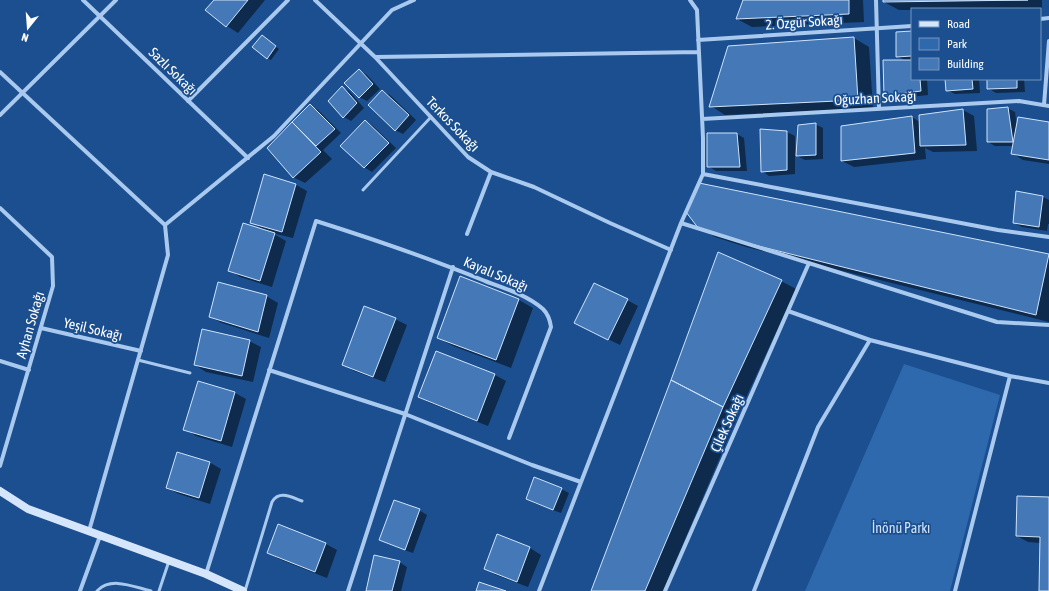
<svg xmlns="http://www.w3.org/2000/svg" width="1049" height="591" viewBox="0 0 1049 591" font-family="'Asap Condensed',sans-serif">
	<style>
		.green { fill: #2e69ad }
		.shadow { fill: #0007 }
		.building { fill: #4478b7; stroke: #cfe3fa }
		.lines { fill: none; stroke-linecap: round; stroke-linejoin: round }
		.lane { stroke: #a9c9ee; stroke-width: 3 }
		.street { stroke: #a9c9ee; stroke-width: 4 }
		.secondary { stroke: #d6e6fa; stroke-width: 8 }
		.labels { text-anchor: middle; stroke-width: 3.5; stroke-linejoin: round; paint-order: stroke }
		.street-label { font-size: 14px; fill: #fff; stroke: #1b4f8f }
		.park-label { font-size: 14px; fill: #cfe3fa; stroke: #1b4f8f }
	</style>
	<rect width="100%" height="100%" fill="#1b4f8f"/>
	<!-- green -->
	<path class="green" d="M904,364L1000,395L950,591H805Z"/>
	<!-- shadow -->
	<path class="shadow" d="M215,0H265L238,33L227,26L207,10Z
		M745,0H863L864,22L752,27L737,19Z
		M884,0H1042V8L912,9V10H899L884,2Z
		M912,32V79H927L928,95L893,99L885,95L906,61L897,56Z
		M265,38L279,49L271,60L267,58Z
		M854,38L869,47L873,108L725,115L711,106L729,47Z
		M359,70L367,75L380,89L367,101L359,97Z
		M946,79H979L980,93L955,94L947,90Z
		M988,79H1024L1025,92L996,93L988,88Z
		M342,87L349,91L364,108L351,121L344,117Z
		M382,91L390,95L416,120L403,134L395,130Z
		M310,106L318,110L341,133L323,150L332,159L305,183L293,177L269,148Z
		M1007,108L1015,112L1017,127L1049,123V164L1023,160L1012,153L1014,146H995L988,142Z
		M963,110L974,116L977,151L933,152L925,148L926,159L854,167L842,161L912,117L920,122Z
		M366,121L373,126L396,148L372,172L364,167Z
		M815,124L823,128V159L805,160L797,156Z
		M761,130L787,132L795,136V174L769,176L762,171Z
		M737,134L744,138L747,171H716L708,166Z
		M265,176L296,185L307,191L293,238L272,233L286,241L272,287L240,277L229,270L264,230L251,222Z
		M699,184L1049,255V322L746,247L715,237L700,228Z
		M1017,192L1043,197L1049,200V224H1048L1047,231L1022,227L1014,223Z
		M781,281L796,289L738,415L663,591H592Z
		M266,296L278,303L269,338L222,323L210,317Z
		M519,300L533,308L511,368L453,346L438,338Z
		M627,300L638,306L620,345L575,323Z
		M395,319L407,325L385,382L354,371L343,364Z
		M249,341L261,347L253,382L206,372L195,365Z
		M495,375L506,381L488,426L430,403L419,397Z
		M235,393L246,399L232,447L196,436L185,429Z
		M209,462L221,469L210,504L179,494L167,488Z
		M561,489L569,493L561,513L534,503L527,499Z
		M1049,498V591H1040L1041,543L1028,542L1017,536Z
		M419,510L427,515L413,553L388,544L380,540Z
		M278,525L326,544L337,550L327,578L279,559L268,553Z
		M498,536L530,548L541,555L528,587L496,575L485,569Z
		M399,562L407,567L401,591H367Z"/>
	<!-- building -->
	<path class="building" d="M214,0H248L226,27L205,10Z
		M743,0H849V14L736,19Z
		M883,0H1028L883,2Z
		M912,31V56L896,57V32Z
		M262,35L276,46L267,59L252,47Z
		M854,37L858,100L709,107L728,46Z
		M883,60H912V79H920L921,91L884,96Z
		M359,69L373,84L359,98L344,83Z
		M945,79H972L973,89L946,91Z
		M987,79H1017V88L987,89Z
		M342,86L357,103L343,118L328,101Z
		M382,90L409,115L395,131L368,105Z
		M310,104L335,129L316,146L292,122Z
		M1008,107L1013,142H987V109Z
		M963,109L966,145L920,146L919,115Z
		M912,116L915,153L841,161V126Z
		M1018,117L1049,122V160L1011,154Z
		M365,120L389,143L364,168L340,146Z
		M292,122L321,152L293,178L267,148Z
		M816,123V155L796,156L798,125Z
		M760,129L787,131V170L761,172Z
		M707,133H737L740,167H707Z
		M264,174L296,184L282,232L250,223Z
		M699,183L1049,254L1036,315L730,239L699,229L686,212Z
		M1016,191L1043,196L1039,227L1013,223Z
		M243,223L275,233L260,281L228,271Z
		M718,252L782,280L723,407L671,380Z
		M460,276L519,299L496,360L437,338Z
		M218,282L267,295L258,332L209,317Z
		M594,283L628,299L608,340L574,323Z
		M364,306L396,318L373,377L342,365Z
		M202,329L250,340L242,376L194,365Z
		M436,351L495,374L477,421L418,397Z
		M671,380L723,407L645,591H591Z
		M198,381L235,392L221,441L183,430Z
		M177,452L210,462L199,498L166,488Z
		M534,477L562,488L553,510L526,499Z
		M1017,496L1049,497V591H1039L1040,537L1016,536Z
		M394,500L420,509L405,550L379,540Z
		M278,524L326,543L315,572L267,553Z
		M497,534L530,547L517,582L484,569Z
		M374,555L400,561L392,591H366Z
		M479,582L506,591H476Z"/>
	<g class="lines">
		<!-- lane -->
		<path class="lane" d="M363,190L431,117
			M138,360L190,373
			M97,591C111,576 134,587 151,591
			M159,591L169,561
			M245,591L272,502C279,490 291,497 302,501"/>
		<!-- street -->
		<path class="street" d="M83,0L248,158
			M315,0L375,57L468,157L491,172L534,187L610,223L671,250
			M876,0L879,109
			M1040,19L1049,18
			M698,40L912,26
			M375,57L699,52
			M0,72L165,225L168,255L89,531
			M188,101L288,0
			M1044,105L1049,41
			M0,115L116,0
			M702,119L1019,101L1049,106
			M703,174L998,230L1049,237
			M0,208L52,257L53,286L0,466
			M681,223L997,322L1049,325
			M165,225L274,136L392,10L414,0
			M467,234L491,172
			M41,328L141,351
			M870,340L1010,376L1049,383
			M0,361L29,370
			M269,370L405,414L532,465L581,482
			M206,574L316,221C373,239 429,258 485,281C504,288 527,295 543,309C548,314 550,320 551,327L509,438
			M80,591L100,536
			M348,591L453,267
			M539,591L681,223L703,174V138L697,10L690,0
			M665,591L809,263
			M754,591L818,427L870,340L788,311
			M955,591L1010,376"/>
		<!-- secondary -->
		<path class="secondary" d="M0,491L28,509L206,574L243,591"/>
	</g>
	<g class="labels">
		<!-- street labels -->
		<g class="street-label">
			<text transform="translate(804 22) rotate(-4)" y="5">2. Özgür Sokağı</text>
			<text transform="translate(173 71) rotate(44)" y="5">Sazlı Sokağı</text>
			<text transform="translate(875 98) rotate(-3)" y="5">Oğuzhan Sokağı</text>
			<text transform="translate(453 124) rotate(46)" y="5">Terkos Sokağı</text>
			<text transform="translate(496 274) rotate(23)" y="5">Kayalı Sokağı</text>
			<text transform="translate(30 325) rotate(-74)" y="5">Ayhan Sokağı</text>
			<text transform="translate(93 329) rotate(13)" y="5">Yeşil Sokağı</text>
			<text transform="translate(727 423) rotate(-66)" y="5">Çilek Sokağı</text>
		</g>
		<!-- park labels -->
		<g class="park-label">
			<text x="901" y="533">İnönü Parkı</text>
		</g>
	</g>
	<!-- legend -->
	<rect x="911" y="8" width="130" height="72" fill="#1b4f8f" stroke="#7695bc"/>
	<rect x="919" y="21" width="20" height="6" fill="#d6e6fa" stroke="#7695bc"/>
	<text x="947" y="28" font-size="12" fill="#ffffff">Road</text>
	<rect x="919" y="38" width="20" height="12" fill="#2e69ad" stroke="#7695bc"/>
	<text x="947" y="48" font-size="12" fill="#ffffff">Park</text>
	<rect x="919" y="58" width="20" height="12" fill="#4478b7" stroke="#7695bc"/>
	<text x="947" y="68" font-size="12" fill="#ffffff">Building</text>
	<!-- north arrow -->
	<g transform="translate(28 28) rotate(197)" stroke="#1b4f8f" stroke-width="3" paint-order="stroke">
	<path d="M0-3L7 15L0 10L-7 15Z" fill="#ffffff"/>
	<text y="-6" font-size="11" font-weight="bold" text-anchor="middle" fill="#ffffff">N</text>
	</g>
</svg>
